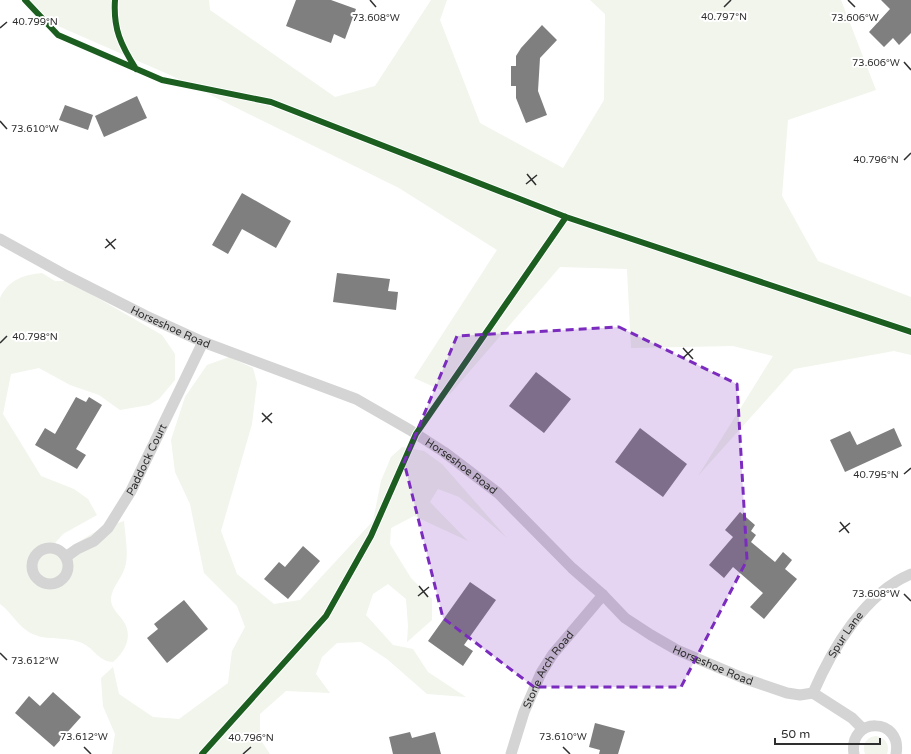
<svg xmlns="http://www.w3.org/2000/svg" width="911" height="754" viewBox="0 0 911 754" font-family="'Varela Round',sans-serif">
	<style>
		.green { fill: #f1f5ec }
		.building { fill: #7f7f7f }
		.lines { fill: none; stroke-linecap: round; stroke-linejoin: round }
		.minor { stroke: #d4d4d4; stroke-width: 11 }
		.cycleway-casing { stroke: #fff; stroke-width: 8 }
		.cycleway { stroke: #1b5e20; stroke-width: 6 }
		.marked { fill: #7b2cbf; fill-opacity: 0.2; stroke: #7b2cbf; stroke-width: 3; stroke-dasharray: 8 5; stroke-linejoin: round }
		.ticks { fill: none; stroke: #2f2f2f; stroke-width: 1.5 }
		.labels { text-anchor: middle; stroke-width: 4; stroke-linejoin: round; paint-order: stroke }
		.street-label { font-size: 11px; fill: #2f2f2f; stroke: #fff }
		.ticks-label { font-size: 10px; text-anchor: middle; fill: #2f2f2f; stroke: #fff; stroke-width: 4; stroke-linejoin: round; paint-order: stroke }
	</style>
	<rect width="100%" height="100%" fill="#fff"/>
	<!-- green -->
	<path class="green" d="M23,0H209L210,10L335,97L375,86L431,0H447L440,20L480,123L563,168L604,100L605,14L590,0H841L876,90L788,120L782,196L818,261L911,297V355L894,351L794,369L698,476L773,356L733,346L631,348L627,269L560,267L450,394L414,378L497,250L399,188L170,75L33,15Z
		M42,273L55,281H68L162,335L175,354V380L159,399L149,405L120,410L99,395L70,385L39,368L11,374L3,414L41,476L74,489L88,499L97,515L63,534L50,549L65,550L100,529L124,521C125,535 129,554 125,567C122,578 112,587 111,598C110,608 120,615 124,622C133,637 125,652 113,662C98,661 95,649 82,643C65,635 43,643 26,630C16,623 10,611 0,604V298C9,279 24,275 42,273Z
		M229,357L253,368L257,383L252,424L221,531L237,574L274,604L300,600L373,521L381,481L391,457L402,447L424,451L442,464L507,538L459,497L438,489L430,502L468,541L414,516L391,528L390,544L411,578L432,599V620L407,642L408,626L406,599L388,584L373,594L366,615L393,645L413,649L428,672L466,697L427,694L387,659L361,642L337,643L322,657L316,674L330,693L286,691L260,714V739L270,754H112L115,734L103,706L101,678L113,667L119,694L153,717L179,719L228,683L232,651L245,627L237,606L204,573L190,504L175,472L171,440L185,397L207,365Z
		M876,736C886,738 890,745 887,754H865C862,745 866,737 876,736Z"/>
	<!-- building -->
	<path class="building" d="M296,0H331L356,9L345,39L334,34L331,43L286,26Z
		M881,0H911V33L899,45L893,38L884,47L869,32L890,9Z
		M542,25L557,40L540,58L538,91L547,115L526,123L516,98V86H511V66H516V56L521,48Z
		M137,96L147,118L104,137L95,116Z
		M65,105L93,115L88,130L59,120Z
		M242,193L291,221L276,248L242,229L228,254L212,245Z
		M337,273L390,279L388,291L398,292L396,310L333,302Z
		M536,372L571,399L544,433L509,406Z
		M76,397L86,402L89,397L102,405L76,449L86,455L77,469L35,445L45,428L55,434Z
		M640,428L687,464L663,497L615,462Z
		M894,428L902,446L845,472L830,440L850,431L857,445Z
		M740,512L755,525L751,531L756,535L751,542L775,562L783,552L792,560L785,569L797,579L764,619L750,607L763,593L733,567L724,578L709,565L733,537L725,530Z
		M303,546L320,561L288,599L264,579L279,562L285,567Z
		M470,582L496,600L464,645L473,651L463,666L428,641Z
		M184,600L208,629L167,663L147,638L158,629L154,624Z
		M53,692L81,717L54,747L15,713L29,696L40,706Z
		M595,723L625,731L618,754H599L600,750L589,747Z
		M410,732L412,738L435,732L441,754H393L389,737Z"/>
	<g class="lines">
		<!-- minor -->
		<g class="minor">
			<path id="s1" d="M0,239L67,276L146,316L203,342L356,399L410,430L444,452L498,493L572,568L603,595L625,618L651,635L677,650L743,678L787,693L800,695L813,693L852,718L863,729"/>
			<circle cx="50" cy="566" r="18"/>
			<path id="s2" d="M66,557L77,549L94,541L108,528L131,491L203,342"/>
			<path id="s3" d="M813,693C832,649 865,593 911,574"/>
			<path id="s4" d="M511,754L524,712L541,673L553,654L603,595"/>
			<path d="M854,754C848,716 903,717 896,754"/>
		</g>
		<!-- cycleway casing -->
		<g class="cycleway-casing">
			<path id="cycleway" d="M25,0L58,35L162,80L271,102L566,217L911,332
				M115,0C113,29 121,45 136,69
				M202,754L326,616L371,536L416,434L566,217"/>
		</g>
		<!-- cycleway -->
		<use href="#cycleway" class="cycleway"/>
	</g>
	<!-- marked area -->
	<path class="marked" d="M619,327L737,384L747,560L681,687H534L443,618L404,462L457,336Z"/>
	<!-- ticks -->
	<path class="ticks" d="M370,0L376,7M848,0L855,7M724,7L731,0M0,28L7,22M904,62L911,70M0,121L7,129M904,160L911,153M527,174L536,185M526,184L537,175M106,239L115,249M105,248L116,239M0,343L7,336M683,348L693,359M683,358L693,349M262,413L272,423M262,422L272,413M904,474L911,468M840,522L849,533M839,532L850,523M419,586L428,597M904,594L911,601M418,596L429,587M0,653L7,660M84,747L91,754M563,747L570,754M243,754L251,747"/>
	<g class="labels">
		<!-- street labels -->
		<g class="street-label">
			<text dy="4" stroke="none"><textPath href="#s1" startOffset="192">Horseshoe Road</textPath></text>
			<text dy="4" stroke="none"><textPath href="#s2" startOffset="130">Paddock Court</textPath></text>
			<text dy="4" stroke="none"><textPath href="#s1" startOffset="516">Horseshoe Road</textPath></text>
			<text dy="4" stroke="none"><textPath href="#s3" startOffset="67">Spur Lane</textPath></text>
			<text dy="4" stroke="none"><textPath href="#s1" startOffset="840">Horseshoe Road</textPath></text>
			<text dy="4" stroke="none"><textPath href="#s4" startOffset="93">Stone Arch Road</textPath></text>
		</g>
	</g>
	<g class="ticks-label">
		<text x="724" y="20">40.797°N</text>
		<text x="376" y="21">73.608°W</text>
		<text x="855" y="21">73.606°W</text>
		<text x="35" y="25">40.799°N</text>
		<text x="876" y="66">73.606°W</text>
		<text x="35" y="132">73.610°W</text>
		<text x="876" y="163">40.796°N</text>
		<text x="35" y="340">40.798°N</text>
		<text x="876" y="478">40.795°N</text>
		<text x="876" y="597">73.608°W</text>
		<text x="35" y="664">73.612°W</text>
		<text x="84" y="740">73.612°W</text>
		<text x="563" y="740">73.610°W</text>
		<text x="251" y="741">40.796°N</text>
	</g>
	<!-- scale -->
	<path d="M775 738v6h105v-6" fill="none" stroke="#2f2f2f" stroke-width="2"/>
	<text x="781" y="738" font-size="12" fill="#2f2f2f" stroke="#ffffff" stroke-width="3" paint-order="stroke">50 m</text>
</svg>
